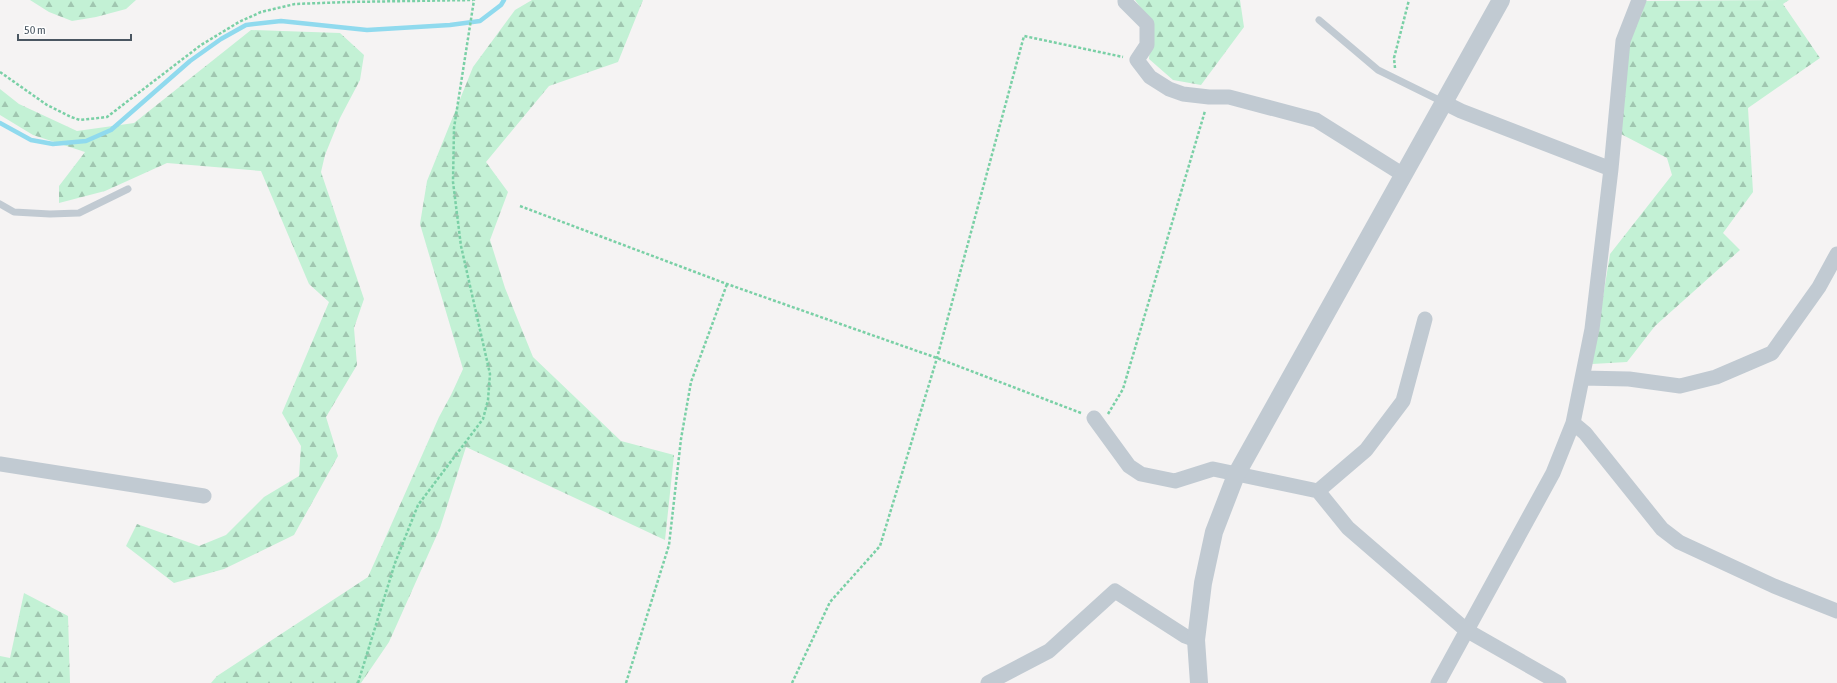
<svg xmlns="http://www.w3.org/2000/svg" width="1837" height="683" viewBox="0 0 1837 683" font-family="'Asap Condensed',sans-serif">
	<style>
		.forest { fill: url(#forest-firs) }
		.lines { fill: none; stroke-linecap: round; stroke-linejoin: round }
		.stream { stroke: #90daee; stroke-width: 4.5 }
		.path { stroke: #7ad0a6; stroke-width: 2.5; stroke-dasharray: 3 2; stroke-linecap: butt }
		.service { stroke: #c1cad2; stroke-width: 7 }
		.minor { stroke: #c1cad2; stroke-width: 15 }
		.tertiary { stroke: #c1cad2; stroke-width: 18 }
	</style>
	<defs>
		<pattern id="forest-firs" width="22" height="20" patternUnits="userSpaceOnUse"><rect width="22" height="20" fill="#c3f1d5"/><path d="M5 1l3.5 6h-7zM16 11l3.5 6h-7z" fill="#a0c6b0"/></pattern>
	</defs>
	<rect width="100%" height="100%" fill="#f5f3f3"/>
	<!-- forest -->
	<path class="forest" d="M30,0H136L126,9L96,17L72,21L49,12Z
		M532,0H643L618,62L549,86L486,162L508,192L490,240L505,288L533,357L621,441L674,455L665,540L466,447L440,528L389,642L361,683H211L217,676L368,577L439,417L451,395L463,369L420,224L427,181L473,67L515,10Z
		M1135,0H1240L1244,27L1201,85L1173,80L1149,59L1152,23Z
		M1789,0L1783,4L1820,58L1748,108L1753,192L1723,233L1740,250L1655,326L1627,362L1592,364L1610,254L1672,175L1667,158L1619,133L1626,42L1646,1Z
		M251,30L340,33L364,55L360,80L340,118L325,155L321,172L364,299L354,328L357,365L326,417L338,456L294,535L224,569L174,583L126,546L137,524L199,546L226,535L264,497L299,476L301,446L282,413L329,302L309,284L261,171L167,163L105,191L59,203V186L85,152L33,135L0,115V89L19,104L77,131L134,123Z
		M24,593L68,616L70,683H0V656L10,658Z"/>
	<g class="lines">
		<!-- stream -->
		<path class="stream" d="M0,123L31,140L53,144L86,141L111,130L190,61L221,39L246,25L281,21L367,30L450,25L480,21L501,5L504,0"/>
		<!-- path -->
		<path class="path" d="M1395,68L1394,58L1409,0
			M0,72L47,105L71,117L80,120L107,117L201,45L239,22L261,12L295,4L347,2L473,0
			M520,206L727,284L937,358L1081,413
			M1108,414L1123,389L1205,111
			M358,683L395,563L418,505L483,419L488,400L490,374L461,246L453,182L454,128L474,0
			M626,683L669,545L681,439L691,382L727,284
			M792,683L830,602L880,546L937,358L1024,36L1123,57"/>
		<!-- service -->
		<path class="service" d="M1319,20L1378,70L1443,102
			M0,204L14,212L50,214L79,213L128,189"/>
		<!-- minor -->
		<path class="minor" d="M1125,0V2L1147,24V45L1137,60L1150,77L1169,89L1183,94L1209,97H1229L1316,120L1402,174
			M1443,102L1461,111L1611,169
			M1582,378L1629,379L1680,386L1716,377L1772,353L1819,287L1837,254
			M1094,418L1129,466L1141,474L1175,481L1213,469L1318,491L1348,528L1466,630L1559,683
			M1573,423L1585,433L1662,529L1679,542L1774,586L1837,611
			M0,464L204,496
			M1318,491L1366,450L1403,401L1425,319
			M988,683L1049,651L1115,591L1185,636L1196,640
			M1438,683L1553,473L1573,423L1592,329L1611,169L1623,41L1639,0"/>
		<!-- tertiary -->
		<path class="tertiary" d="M1199,683L1196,640L1203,583L1214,532L1236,475L1501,0"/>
	</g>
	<!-- scale -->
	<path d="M18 34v6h113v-6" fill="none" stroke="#4a5661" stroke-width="2"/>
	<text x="24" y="34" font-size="12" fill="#4a5661" stroke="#ffffff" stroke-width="3" paint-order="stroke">50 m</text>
</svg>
